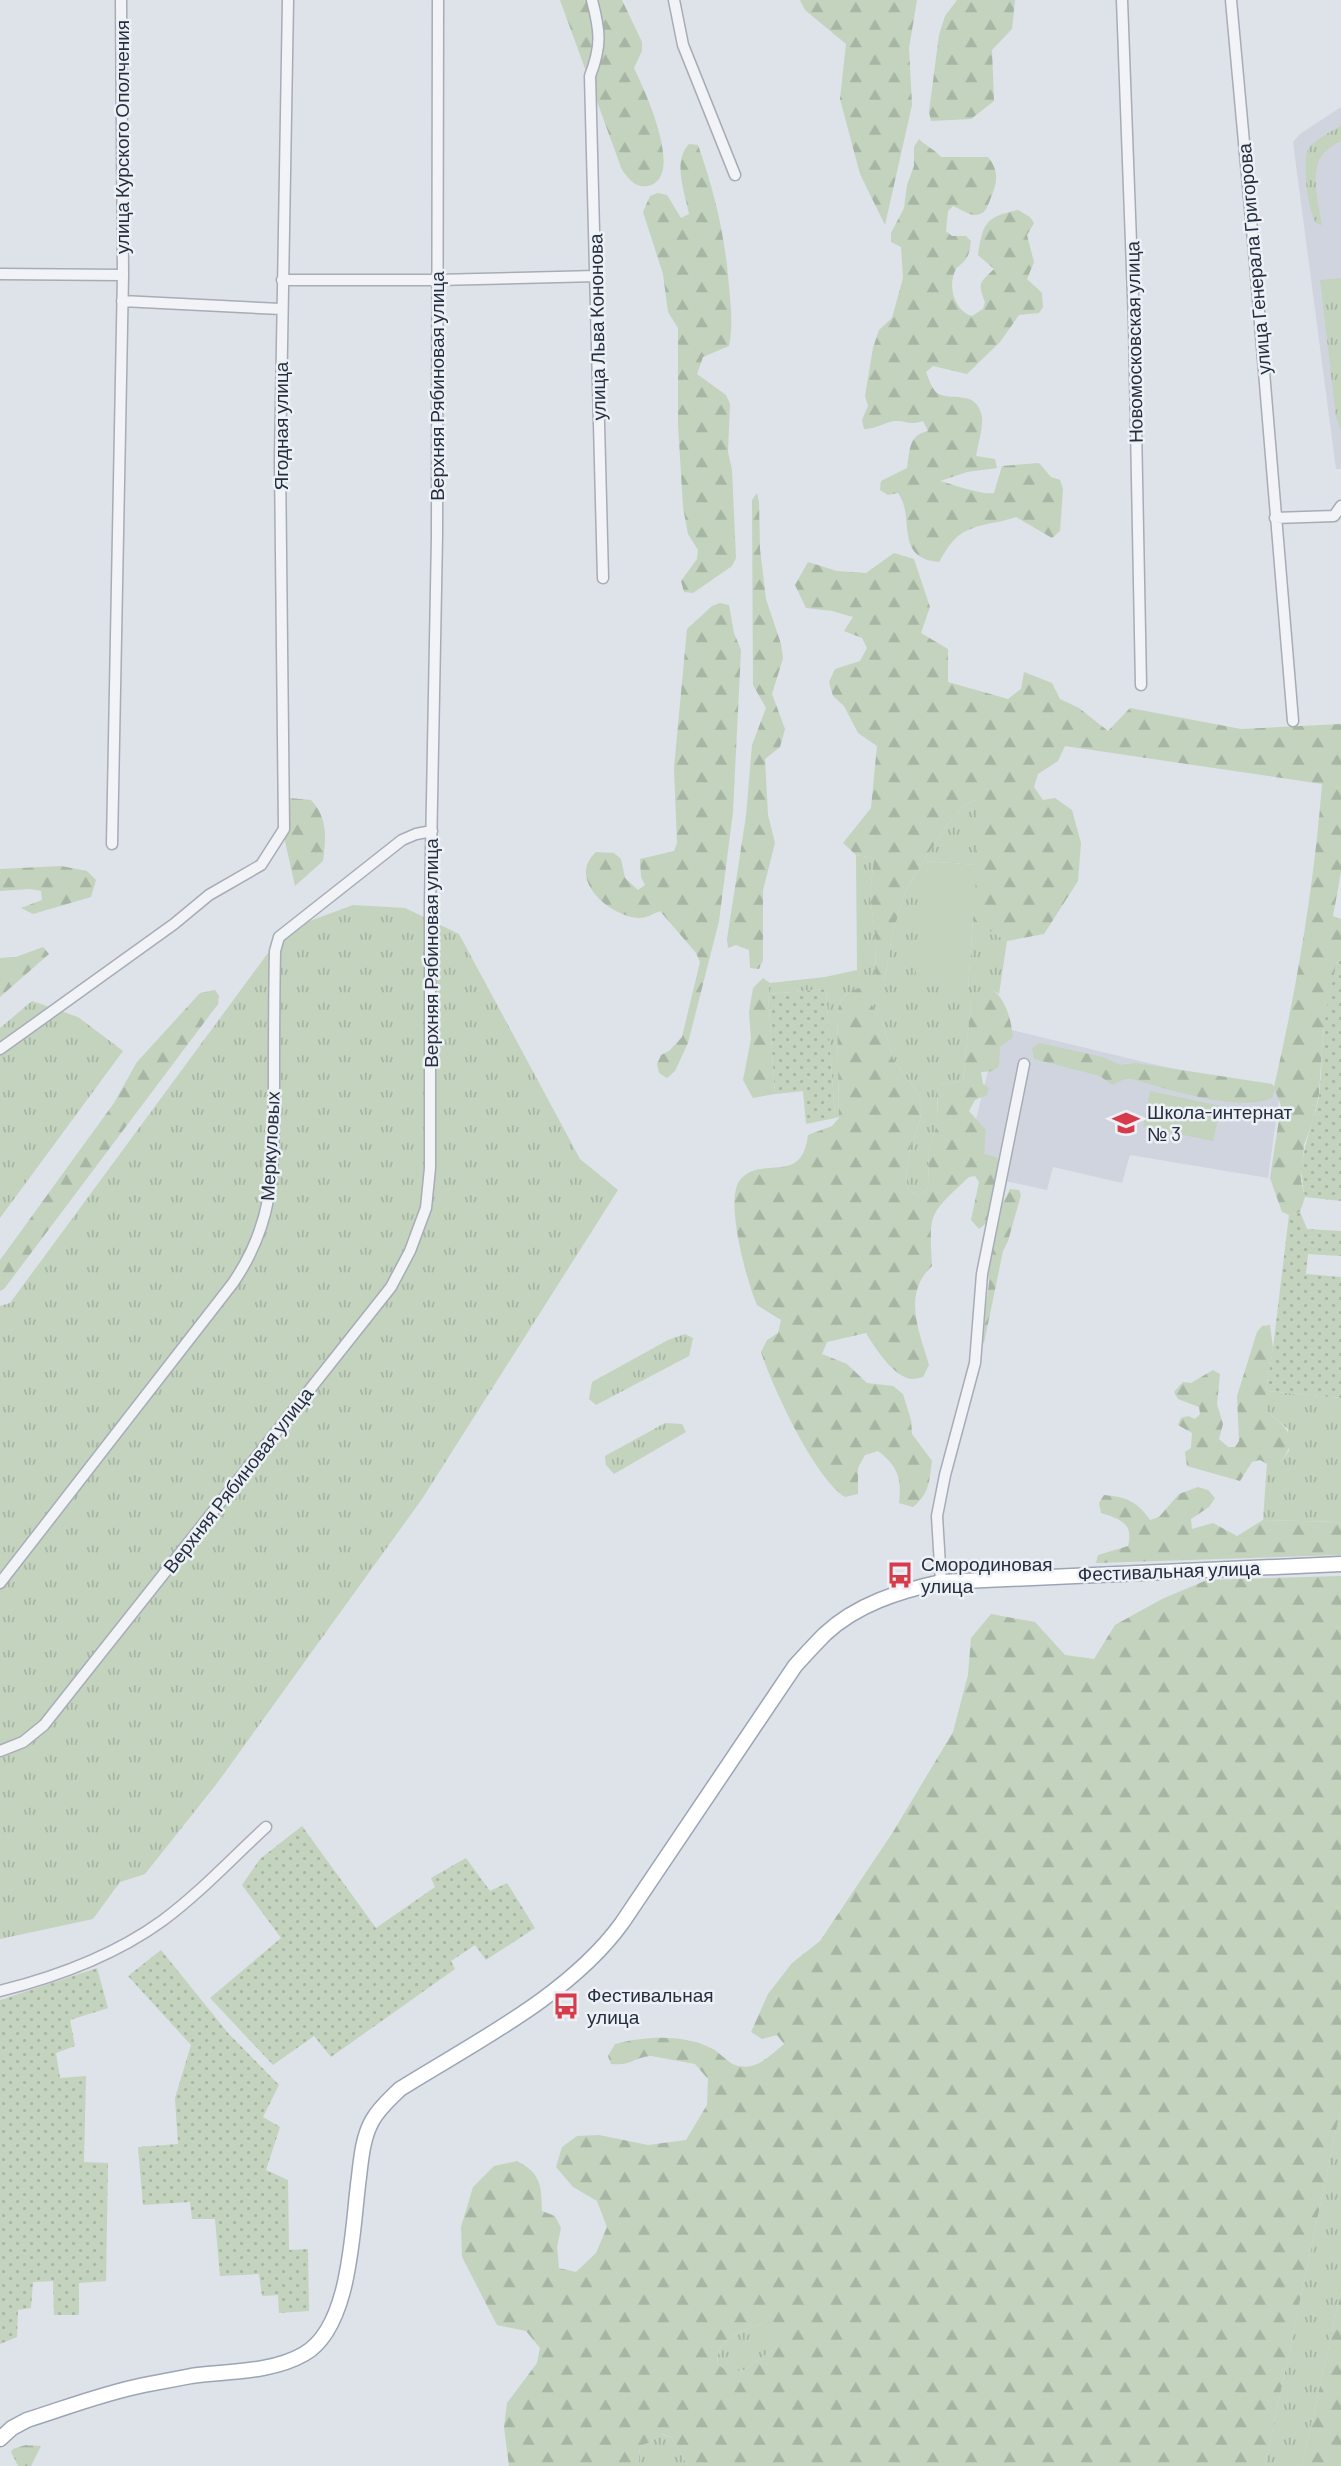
<svg xmlns="http://www.w3.org/2000/svg" width="1341" height="2466" viewBox="0 0 1341 2466" font-family="Barlow,sans-serif">
	<style>
		.built { fill: #d0d4de }
		.grass { fill: url(#grass-tufts) }
		.forest { fill: url(#forest-firs); fill-rule: evenodd }
		.wetland { fill: url(#wetland-marsh) }
		.park { fill: url(#park-dots) }
		.pitch { fill: #c3d3be }
		.lines { fill: none; stroke-linecap: round; stroke-linejoin: round }
		.minor-casing { stroke: #a7acb6; stroke-width: 13 }
		.major-casing { stroke: #9ca5b5; stroke-width: 17 }
		.minor { stroke: #f1f3f7; stroke-width: 10 }
		.major { stroke: #fff; stroke-width: 14 }
		.labels { text-anchor: middle; stroke-width: 5; stroke-linejoin: round; paint-order: stroke }
		.street-label { font-size: 19px; fill: #262f40; stroke: #edf1f6 }
		.poi-label { font-size: 19px; fill: #262f40; stroke: #edf1f6; text-anchor: start }
	</style>
	<defs>
		<pattern id="grass-tufts" width="24" height="20" patternUnits="userSpaceOnUse" patternTransform="scale(1.75)"><rect width="24" height="20" fill="#c3d3be"/><path d="M3 7l-1-3M5 7V3M7 7l1-3M15 17l-1-3M17 17v-4M19 17l1-3" fill="none" stroke="#a7b5a4"/></pattern>
		<pattern id="forest-firs" width="22" height="20" patternUnits="userSpaceOnUse" patternTransform="scale(1.75)"><rect width="22" height="20" fill="#c3d3be"/><path d="M5 1l3.5 6h-7zM16 11l3.5 6h-7z" fill="#a7b5a4"/></pattern>
		<pattern id="wetland-marsh" width="20" height="14" patternUnits="userSpaceOnUse" patternTransform="scale(1.75)"><rect width="20" height="14" fill="#c3d3be"/><path d="M1 5h8M5 5V1M11 12h8M15 12V8" fill="none" stroke="#a7b5a4"/></pattern>
		<pattern id="park-dots" width="8" height="8" patternUnits="userSpaceOnUse" patternTransform="scale(1.75)"><rect width="8" height="8" fill="#c3d3be"/><path d="M2 2h.1M6 6h.1" fill="none" stroke="#a7b5a4" stroke-width="1.8" stroke-linecap="round"/></pattern>
	</defs>
	<rect width="100%" height="100%" fill="#dee2e9"/>
	<!-- built -->
	<path class="built" d="M1341,107V469H1336L1293,142L1300,134Z
		M999,1027L1152,1064L1280,1091L1268,1178L1130,1155L1122,1183L1053,1167L1047,1190L963,1172Z"/>
	<!-- grass -->
	<path class="grass" d="M1341,125V141C1336,144 1331,146 1327,150C1307,166 1319,204 1322,225L1317,224C1308,214 1301,160 1309,148C1316,139 1331,132 1341,125Z
		M1341,278V431L1336,417L1320,280Z
		M978,799L977,865L925,861L968,989L973,921L1007,941L999,994L991,989L971,1002L963,1081L938,1085L937,1124L929,1150L928,1188L918,1197L908,1189L906,1175L910,1149L920,1119L922,1106L918,1093L894,1061L882,1022L861,988C846,992 840,998 837,1014L839,1117L835,1118L826,989L768,994L770,983L825,977L857,970L856,855L874,858L870,894L876,943L875,973L885,979L892,935L906,890L943,830L962,807Z
		M353,905L405,908L459,934L580,1159L618,1190L422,1499L218,1782L145,1874L120,1882L93,1919L0,1939V1306L10,1303L285,930Z
		M32,1001L78,1017L123,1051L0,1218V1028Z
		M685,1334L693,1338L689,1356L596,1405L589,1399L592,1382L668,1340Z
		M1266,1391L1341,1398V1522L1263,1520L1267,1464H1279L1289,1451L1288,1429L1266,1411Z
		M665,1423L682,1424L686,1432L614,1474L606,1465L605,1456Z
		M1341,2107V2292L1302,2466H1265Z
		M766,2322H774L780,2330L777,2347L744,2370L729,2373L718,2365C713,2337 747,2330 766,2322Z
		M660,2433L672,2438L688,2466H638L640,2446L651,2442Z"/>
	<!-- forest -->
	<path class="forest" d="M560,0H622L642,42V51L634,68C644,89 686,178 648,186C635,188 629,179 622,170Z
		M800,0H917L909,48L912,105L885,225L860,174L840,99L846,44L805,10Z
		M957,0H1015L1012,29L992,50L994,101L971,119L931,121L929,112L939,35L945,16Z
		M919,139C926,146 934,149 941,157H988C1000,172 997,183 990,200C988,205 986,212 980,214C972,218 961,209 953,206L948,211L946,231L952,236H966L971,241C970,245 970,253 967,257C965,262 959,265 956,269C947,285 954,311 972,316L983,309L985,302C977,282 980,283 994,269L978,255C983,223 985,217 1018,210L1030,217L1034,223L1027,235L1034,262L1027,279L1042,293L1043,307L1039,313L1019,315L1000,342L967,374L933,366L926,372C929,379 931,387 936,392C948,403 977,387 982,417C983,428 978,445 976,456L995,459L997,468L967,472L940,481C955,485 980,495 994,493L1002,466L1039,463L1051,477L1060,480L1063,489L1060,531L1052,538L1016,517C997,524 972,523 956,538C949,544 944,554 939,562C893,558 916,517 898,493L888,495L880,490L881,481L907,468C910,451 908,435 928,431L923,421C909,426 906,420 894,421C883,423 876,429 864,429L862,420L868,406L865,396L873,348L879,330L892,318L903,278L901,247L891,242V233L904,208L907,185L914,166V147Z
		M689,144L698,145C715,194 725,235 729,287C731,308 733,326 729,346L703,357L697,374L726,395L730,404L728,452L732,470L736,558L732,566L693,593L684,592L681,581L697,559L698,550L688,534L683,507L678,424V328L668,312L663,274L643,212L650,196L658,193L667,195L681,218L689,214C685,192 672,162 689,144Z
		M757,493L759,502L760,549L766,599L781,644L783,658L772,694L785,729L780,747L765,759L768,815L775,843L763,890V960L759,969L750,968L749,950L736,945L728,948L727,939L746,816L752,745L766,708L753,685L752,500Z
		M894,553L914,559L930,607L921,633L948,649V682L1008,699L1021,689L1024,672L1052,683L1060,699L1079,708L1108,731L1130,708L1241,729L1341,724V872L1333,916L1341,919V960L1337,961L1323,1033L1319,1094L1313,1121L1304,1145L1301,1181L1305,1197L1300,1212L1289,1215L1282,1212L1270,1178L1281,1106L1275,1090L1272,1098C1239,1113 1168,1089 1132,1079H1125L1112,1085L1100,1076L1034,1059L1032,1048L1040,1043L1102,1057L1121,1065L1136,1063L1272,1084L1274,1087C1297,987 1314,886 1322,784L1065,746L1058,761L1038,774L1034,787L1043,800L1055,798L1072,810L1081,843L1078,881L1044,934L1007,941L973,921L978,799L962,807L943,830L906,890L892,935L885,979L875,974L876,943L870,894L874,858L856,855L843,843L871,808L877,746L858,733L844,706L833,696L829,682L835,669L860,661L867,648L862,638L844,631L853,617L832,611L806,608L795,585L808,562L837,571L866,573Z
		M720,603L729,605L734,633L741,650L733,812L719,921L688,1043L675,1071L667,1078L659,1073L657,1064L661,1055L669,1051L682,1037L700,962L696,953L660,911C653,914 646,918 639,918C610,917 566,879 596,852L614,853L621,859L625,878L638,890L645,885L641,877L640,859L674,851L677,843L674,768L687,629L712,606Z
		M290,798L311,800C328,818 326,838 323,861L295,886L283,832L282,806Z
		M61,866L87,871L96,880L91,897L33,914L21,908L42,900L41,891L30,889L0,891V869Z
		M43,947L49,954L0,997V958L16,957Z
		M763,978L770,983L768,994L775,1094L753,1098L743,1080L751,1039L749,1012L753,988Z
		M861,987L882,1022L894,1061L918,1093L922,1106L920,1119L910,1149L906,1175L908,1189L918,1197L928,1188L929,1150L937,1124L938,1085L963,1081L971,1002L979,991L991,989C1006,998 1011,1020 1013,1037L1000,1047L999,1066L993,1071L981,1072L983,1084L989,1088L987,1095L975,1100L969,1111L986,1130L984,1154L996,1157L1000,1162L989,1221L979,1229L971,1220L979,1182L975,1176L969,1177C929,1215 929,1210 932,1266C902,1294 919,1331 929,1365L923,1377C919,1378 915,1379 911,1379C893,1376 875,1348 866,1333L827,1342L822,1354L847,1364L867,1383L893,1386L903,1394L911,1420L912,1434L932,1461C929,1481 930,1493 913,1507L899,1503C902,1479 898,1466 878,1451L865,1455L858,1468V1494L845,1497C814,1477 773,1388 761,1352L767,1340L778,1333L781,1320L757,1305C747,1282 724,1200 740,1180C761,1154 802,1187 808,1135L832,1126L839,1118L837,1014C840,998 846,993 861,987Z
		M215,990L219,996L218,1004L4,1289L0,1291V1260L114,1103L137,1062L200,993Z
		M1010,1189L1019,1190L1021,1195L1008,1241L1003,1251L984,1343L981,1344L989,1282L988,1275L1002,1205Z
		M1270,1325L1273,1348L1266,1391V1411C1289,1430 1300,1437 1279,1464H1267L1260,1460L1252,1462L1240,1481L1187,1466L1185,1452L1191,1448L1192,1433L1178,1425L1181,1418L1188,1416L1195,1419L1200,1414L1199,1407L1178,1399L1174,1392L1183,1382L1191,1383L1213,1370L1220,1374L1217,1404L1223,1424L1219,1439L1228,1447H1235L1239,1441L1237,1396L1257,1332L1262,1326Z
		M1198,1487L1208,1490L1215,1498L1209,1507L1191,1519L1192,1529L1213,1523L1237,1536L1263,1520L1341,1522V1555L1096,1563L1098,1555L1128,1546C1134,1523 1120,1519 1101,1513L1099,1503L1104,1495C1126,1497 1137,1501 1150,1520L1159,1517L1179,1494Z
		M1341,1576V2107L1265,2466H688L672,2438L661,2433L651,2442L640,2446L638,2466H509L504,2427L507,2403L537,2363L540,2348L526,2331L497,2325L462,2257L461,2227L473,2187L494,2166L517,2161C542,2174 541,2186 542,2211L555,2216L561,2228L557,2247L559,2268L576,2272L596,2253L607,2227L597,2201L573,2187L556,2167L562,2147L577,2136L599,2135L648,2145L686,2140L707,2105L708,2079L695,2064C689,2063 653,2056 650,2056C633,2058 631,2066 611,2064L608,2056L615,2044C645,2036 683,2034 711,2048C720,2052 728,2064 738,2066C757,2070 771,2055 784,2044L777,2035L762,2039L751,2032L768,1994L792,1963L820,1941L893,1832L953,1732L968,1675L971,1638L991,1614L1035,1622L1065,1655L1094,1659L1115,1625L1162,1599L1207,1580ZM766,2322H774L779,2330L777,2347L744,2370L729,2372L718,2365C713,2337 747,2330 766,2322Z
		M1341,2292V2466H1302Z"/>
	<!-- wetland -->
	<path class="wetland" d="M25,2445L41,2446L31,2466H18L11,2452L13,2449Z"/>
	<!-- park -->
	<path class="park" d="M1341,960V1201L1305,1197C1295,1157 1312,1133 1319,1096C1322,1076 1321,1056 1323,1036C1325,1011 1332,985 1337,961Z
		M826,989L835,1118L806,1124L803,1091L775,1094L768,994Z
		M1300,1212L1307,1229L1341,1231V1256L1308,1254L1306,1274L1341,1277V1398L1266,1391L1273,1348L1289,1215Z
		M302,1826L376,1928L435,1887L431,1878L466,1858L490,1891L507,1883L535,1928L486,1960L475,1945L451,1961L455,1969L331,2057L314,2036L273,2065L210,1998L281,1938L242,1885L260,1859Z
		M161,1950L228,2033L279,2085L263,2117L280,2127L266,2170L288,2180L289,2250L308,2249L309,2311L279,2313L278,2295L262,2296L259,2274L220,2276L215,2219H192L190,2202L143,2205L138,2147L178,2144L175,2098L191,2045L128,1976Z
		M97,1968L108,2008L70,2020L75,2046L56,2053L60,2078L86,2076L84,2162L108,2163L106,2281L79,2283V2315H54L53,2281L33,2282L31,2308L18,2310L17,2337L0,2344V2000Z"/>
	<!-- pitch -->
	<path class="pitch" d="M924,861L977,865L968,989L915,985Z
		M1150,1091L1221,1106L1213,1141L1143,1127Z"/>
	<g class="lines">
		<!-- minor casing -->
		<g class="minor-casing">
			<path id="minor" d="M592,0C600,31 602,45 590,76L603,578
				M674,0L683,45L735,175
				M1122,0L1134,323L1141,685
				M1231,0L1255,263L1293,721
				M0,274L123,275
				M282,280H436L597,276
				M122,301L281,309
				M1275,518L1334,516L1341,506
				M112,844L123,275L121,0
				M0,1049L174,924L209,895L261,865L284,829L280,461L288,0
				M941,1582L937,1516L945,1475L975,1363L982,1274L1024,1064
				M0,1583L233,1283C278,1217 273,1162 274,1086C274,1041 274,996 275,951L279,937L402,840L416,834L432,831
				M0,1751L23,1742L44,1725L391,1287L410,1251L426,1208L430,1168V906L437,536L438,0
				M0,1991C56,1977 115,1955 162,1921C200,1893 232,1858 266,1827"/>
		</g>
		<!-- major casing -->
		<g class="major-casing">
			<path id="major" d="M0,2439L12,2428L27,2420C65,2408 104,2393 144,2385C159,2382 175,2379 191,2376C227,2371 271,2373 304,2354C352,2327 352,2226 359,2177C361,2159 363,2137 372,2121C379,2108 390,2099 400,2089C475,2042 570,1995 622,1923L795,1666C805,1655 815,1644 825,1634C857,1604 900,1591 941,1582L1341,1564"/>
		</g>
		<!-- minor -->
		<use href="#minor" class="minor"/>
		<!-- major -->
		<use href="#major" class="major"/>
	</g>
	<!-- icons -->
	<defs>
		<g id="school-bare" transform="scale(2.1)"><path d="M0-5L7-2L0 1L-7-2ZM-4 1L0 2.5L4 1V4Q0 6-4 4Z" fill="#d73a4b" stroke="#edf1f6" stroke-width="2.5" paint-order="stroke"/></g>
		<g id="bus-bare" transform="scale(2.1)"><path d="M-5-6H5V4H4V6H2V4H-2V6H-4V4H-5ZM-3.5-4V0h7V-4ZM-3.5 1.2v1.5H-2V1.2ZM2 1.2v1.5H3.5V1.2Z" fill="#d73a4b" stroke="#edf1f6" stroke-width="2.5" paint-order="stroke"/></g>
	</defs>
	<g fill-rule="evenodd">
		<use href="#school-bare" x="1126" y="1123"/>
		<use href="#bus-bare" x="900" y="1575"/>
		<use href="#bus-bare" x="566" y="2006"/>
	</g>
	<g class="labels">
		<!-- street labels -->
		<g class="street-label">
			<text transform="translate(122 137) rotate(-90)" y="7">улица Курского Ополчения</text>
			<text transform="translate(1254 259) rotate(-95)" y="7">улица Генерала Григорова</text>
			<text transform="translate(597 327) rotate(-91)" y="7">улица Льва Кононова</text>
			<text transform="translate(1134 342) rotate(-91)" y="7">Новомосковская улица</text>
			<text transform="translate(437 386) rotate(-90)" y="7">Верхняя Рябиновая улица</text>
			<text transform="translate(281 426) rotate(-90)" y="7">Ягодная улица</text>
			<text transform="translate(431 953) rotate(-90)" y="7">Верхняя Рябиновая улица</text>
			<text transform="translate(270 1146) rotate(-87)" y="7">Меркуловых</text>
			<text transform="translate(238 1480) rotate(-52)" y="7">Верхняя Рябиновая улица</text>
			<text transform="translate(1169 1571) rotate(-2)" y="7">Фестивальная улица</text>
		</g>
		<!-- poi labels -->
		<g class="poi-label">
			<text x="1147" y="1119">Школа-интернат<tspan x="1147" dy="22">№ 3</tspan></text>
			<text x="921" y="1571">Смородиновая<tspan x="921" dy="22">улица</tspan></text>
			<text x="587" y="2002">Фестивальная<tspan x="587" dy="22">улица</tspan></text>
		</g>
	</g>
</svg>
